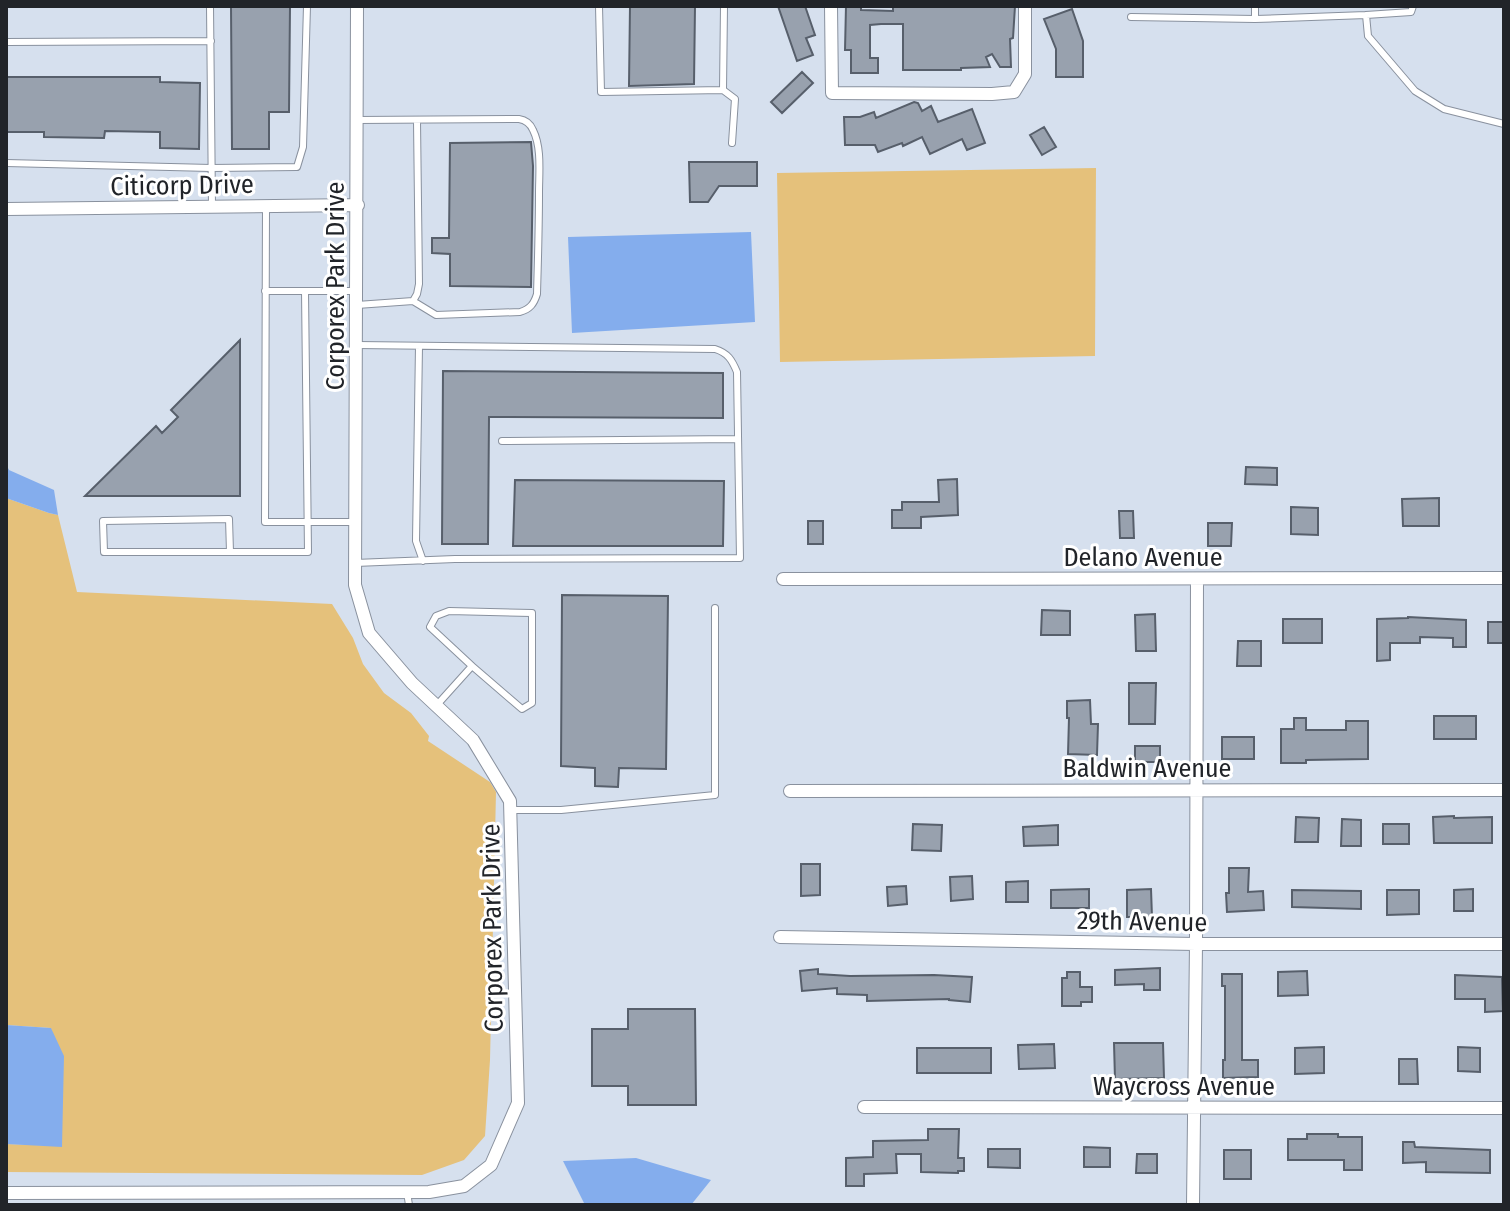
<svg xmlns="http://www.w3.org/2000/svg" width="1510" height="1211" viewBox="0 0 1510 1211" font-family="'Fira Sans Condensed',sans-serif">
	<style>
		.green { fill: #e5c17b }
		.water { fill: #84aded }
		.building { fill: #98a1ae; stroke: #575f6b; stroke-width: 2 }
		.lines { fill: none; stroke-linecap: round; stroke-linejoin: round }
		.service-casing { stroke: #89919e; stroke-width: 8 }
		.minor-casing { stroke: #89919e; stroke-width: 14 }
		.service { stroke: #fff; stroke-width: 6 }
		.minor { stroke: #fff; stroke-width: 12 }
		.labels { text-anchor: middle; stroke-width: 6; stroke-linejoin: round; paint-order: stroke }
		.street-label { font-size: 26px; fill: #212429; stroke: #fff }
	</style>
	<rect width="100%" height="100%" fill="#d6e0ee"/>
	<!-- green -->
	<path class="green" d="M1096,168L1095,356L780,362L777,173Z
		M6,498L49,513L58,515L77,592L332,604L353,638L363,664L384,693L411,713L429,736L428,741L490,782L496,792L490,1060L485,1136L464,1160L422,1175L6,1172V1144L62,1146L51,1028L6,1025Z"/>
	<!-- water -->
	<path class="water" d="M751,232L755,322L572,333L568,237Z
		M6,464L9,470L54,490L58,515L49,513L6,498Z
		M6,1025L51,1028L64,1056L62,1147L6,1144Z
		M636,1158L711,1180L691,1205H585L563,1161Z"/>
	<!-- building -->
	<path class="building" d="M231,6H290L289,112H269V149H232Z
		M630,6H695L694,84L629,86Z
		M778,6H805L815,35L806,38L813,55L797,61Z
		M846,6H861V10L893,11V6H1015L1013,38L1010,39L1011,67H1000L992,54L986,57L990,67L961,68V70H903V24H881L870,25V58H878V73H851V50H845Z
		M1072,9L1083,41V77H1056V49L1044,19Z
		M802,72L813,83L782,113L771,102Z
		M6,77H160V82L200,83L199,149L160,148V132L105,131L104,138L44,137V132H6Z
		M914,102L918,103L922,111L931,106L938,122L972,109L985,143L967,150L962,139L930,154L922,137L903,146L902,143L878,152L875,145H845L844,117H860L874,112L876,118Z
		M1044,127L1056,147L1042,155L1030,135Z
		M531,142L533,166L531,287L450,286V254L432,253V238H449L450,143Z
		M689,162H757V186H719L708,202H690Z
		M240,340V496H85L156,426L162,433L178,417L171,410Z
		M443,371L723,373V418L489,417L488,544H442Z
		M1246,467L1277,468V485L1245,484Z
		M957,479L958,515L921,517V528H892V510H902V502H939L938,480Z
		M515,480L724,481L723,546H513Z
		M1439,498V526H1403L1402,499Z
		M1291,507L1318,508V535L1291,534Z
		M1119,511H1133L1134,538H1120Z
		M808,521H823V544H808Z
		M1208,523H1232L1231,546H1208Z
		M562,595L668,596L666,769L619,768L618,787L595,786V768L561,766Z
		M1042,610L1070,611V635H1041Z
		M1155,614L1156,651H1136L1135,615Z
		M1408,617L1466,620V647H1453V638L1420,637V643H1390V660L1377,661V619L1408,618Z
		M1283,619H1322V643H1283Z
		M1488,622H1504V643H1488Z
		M1238,641H1261V666H1237Z
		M1129,683H1156L1155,724H1129Z
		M1090,700L1091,724H1098L1097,755L1068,754L1069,718H1067V701Z
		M1434,716H1476V739H1434Z
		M1294,718H1306V730H1346V721H1368V759L1306,760V763H1281V729H1294Z
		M1222,737H1254V759H1222Z
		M1135,746H1160V762H1135Z
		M1454,816V818L1492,817V843H1434L1433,817Z
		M1296,817L1319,818L1318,842H1295Z
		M1342,819L1361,820V846H1341Z
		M913,824L942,825L941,851L912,850Z
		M1383,824H1409V844H1383Z
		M1058,825V845L1024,846L1023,827Z
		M801,864H820V895L801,896Z
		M1229,868H1249L1248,892L1263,891L1264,910L1227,912L1226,893H1229Z
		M972,876L973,899L951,901L950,877Z
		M1028,881V902H1006V882Z
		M906,886L907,904L888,906L887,887Z
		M1089,889V908H1051V890Z
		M1151,889L1152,917H1127V890Z
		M1473,889V911H1454V890Z
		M1292,890L1361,891V909L1292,907Z
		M1387,890H1419V914L1387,915Z
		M1160,968V990H1144V984L1115,985V970Z
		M818,969V974L850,976L934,975L972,977L970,1002L949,1000V999L867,1001V995L837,994V988L802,991L800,971Z
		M1307,971L1308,995L1278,996V972Z
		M1067,972H1080V987H1092V1002H1081V1006H1062V978H1067Z
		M1222,974H1242V1060H1258V1077L1223,1078V1060H1225V986H1222Z
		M1455,975L1502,977L1503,1011L1485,1012V999H1455Z
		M628,1009H695L696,1105H628V1086H592V1029H628Z
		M1114,1043H1163L1164,1078L1115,1079Z
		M1054,1044L1055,1068L1019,1069L1018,1045Z
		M1324,1047V1073L1295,1074V1048Z
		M1458,1047L1480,1048V1072L1458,1071Z
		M917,1048H991V1073H917Z
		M1399,1059H1417L1418,1084H1399Z
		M928,1129H959L958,1158H964V1171H958V1173L921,1172V1154H896L897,1173L864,1174V1186H846V1158L873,1157V1141L928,1140Z
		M1307,1134H1338V1137H1362V1170H1344V1160H1288V1139H1307Z
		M1403,1142H1414L1415,1147L1490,1150V1173L1426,1172V1162L1403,1163Z
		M1084,1147L1110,1148V1167H1084Z
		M988,1149H1020V1168L988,1167Z
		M1224,1150H1251V1179H1224Z
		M1137,1154H1157V1173H1136Z"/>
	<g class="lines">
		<!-- service casing -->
		<g class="service-casing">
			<path id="service" d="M210,6L212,207
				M599,6L601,92L723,90L735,99L732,143
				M1255,6V19
				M1366,15L1411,12L1413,6
				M1131,17L1255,19L1366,15L1368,36L1415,91L1444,109L1504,124
				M6,42L211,41
				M723,90L724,6
				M357,120L519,119C526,120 530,123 533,130C542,148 539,173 539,193C539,226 538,260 537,294C534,304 530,309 520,312L436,315L413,301
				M6,163L211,168L297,167L303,147L307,6
				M266,206L265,522H354
				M265,291H357
				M357,305L413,301L417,294L419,284L417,121
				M419,346L416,541L423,561
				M502,441L738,439
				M230,552L229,519L103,521L104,552H308L305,291
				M355,563L455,559L740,558L737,372C732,360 728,353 715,349L357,345
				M436,706L472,666L430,627L436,616L449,611L532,613V703L522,709L472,666
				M511,810H561L715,795V608
				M407,1192L409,1205"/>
		</g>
		<!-- minor casing -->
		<g class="minor-casing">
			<path id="minor" d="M831,6L832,93L992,94L1014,92L1025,74V6
				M6,209L358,205
				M783,579L1504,578
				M790,791L1504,790
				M780,937L1196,944H1504
				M864,1107L1504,1108
				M6,1193L429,1192L464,1186L491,1165L518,1103L510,801L473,740L412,683L369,633L355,585L357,6
				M1193,1205L1196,944L1197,579"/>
		</g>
		<!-- service -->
		<use href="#service" class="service"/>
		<!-- minor -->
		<use href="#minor" class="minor"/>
	</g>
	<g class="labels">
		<!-- street labels -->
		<g class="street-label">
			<text transform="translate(182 185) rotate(-1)" y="9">Citicorp Drive</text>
			<text transform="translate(335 286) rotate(-90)" y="9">Corporex Park Drive</text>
			<text x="1143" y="566">Delano Avenue</text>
			<text x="1147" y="777">Baldwin Avenue</text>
			<text transform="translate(1142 921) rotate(1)" y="9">29th Avenue</text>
			<text transform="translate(492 928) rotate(-91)" y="9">Corporex Park Drive</text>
			<text x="1184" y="1095">Waycross Avenue</text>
		</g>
	</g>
	<!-- border -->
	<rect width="1510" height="1211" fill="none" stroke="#212429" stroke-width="16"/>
</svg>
